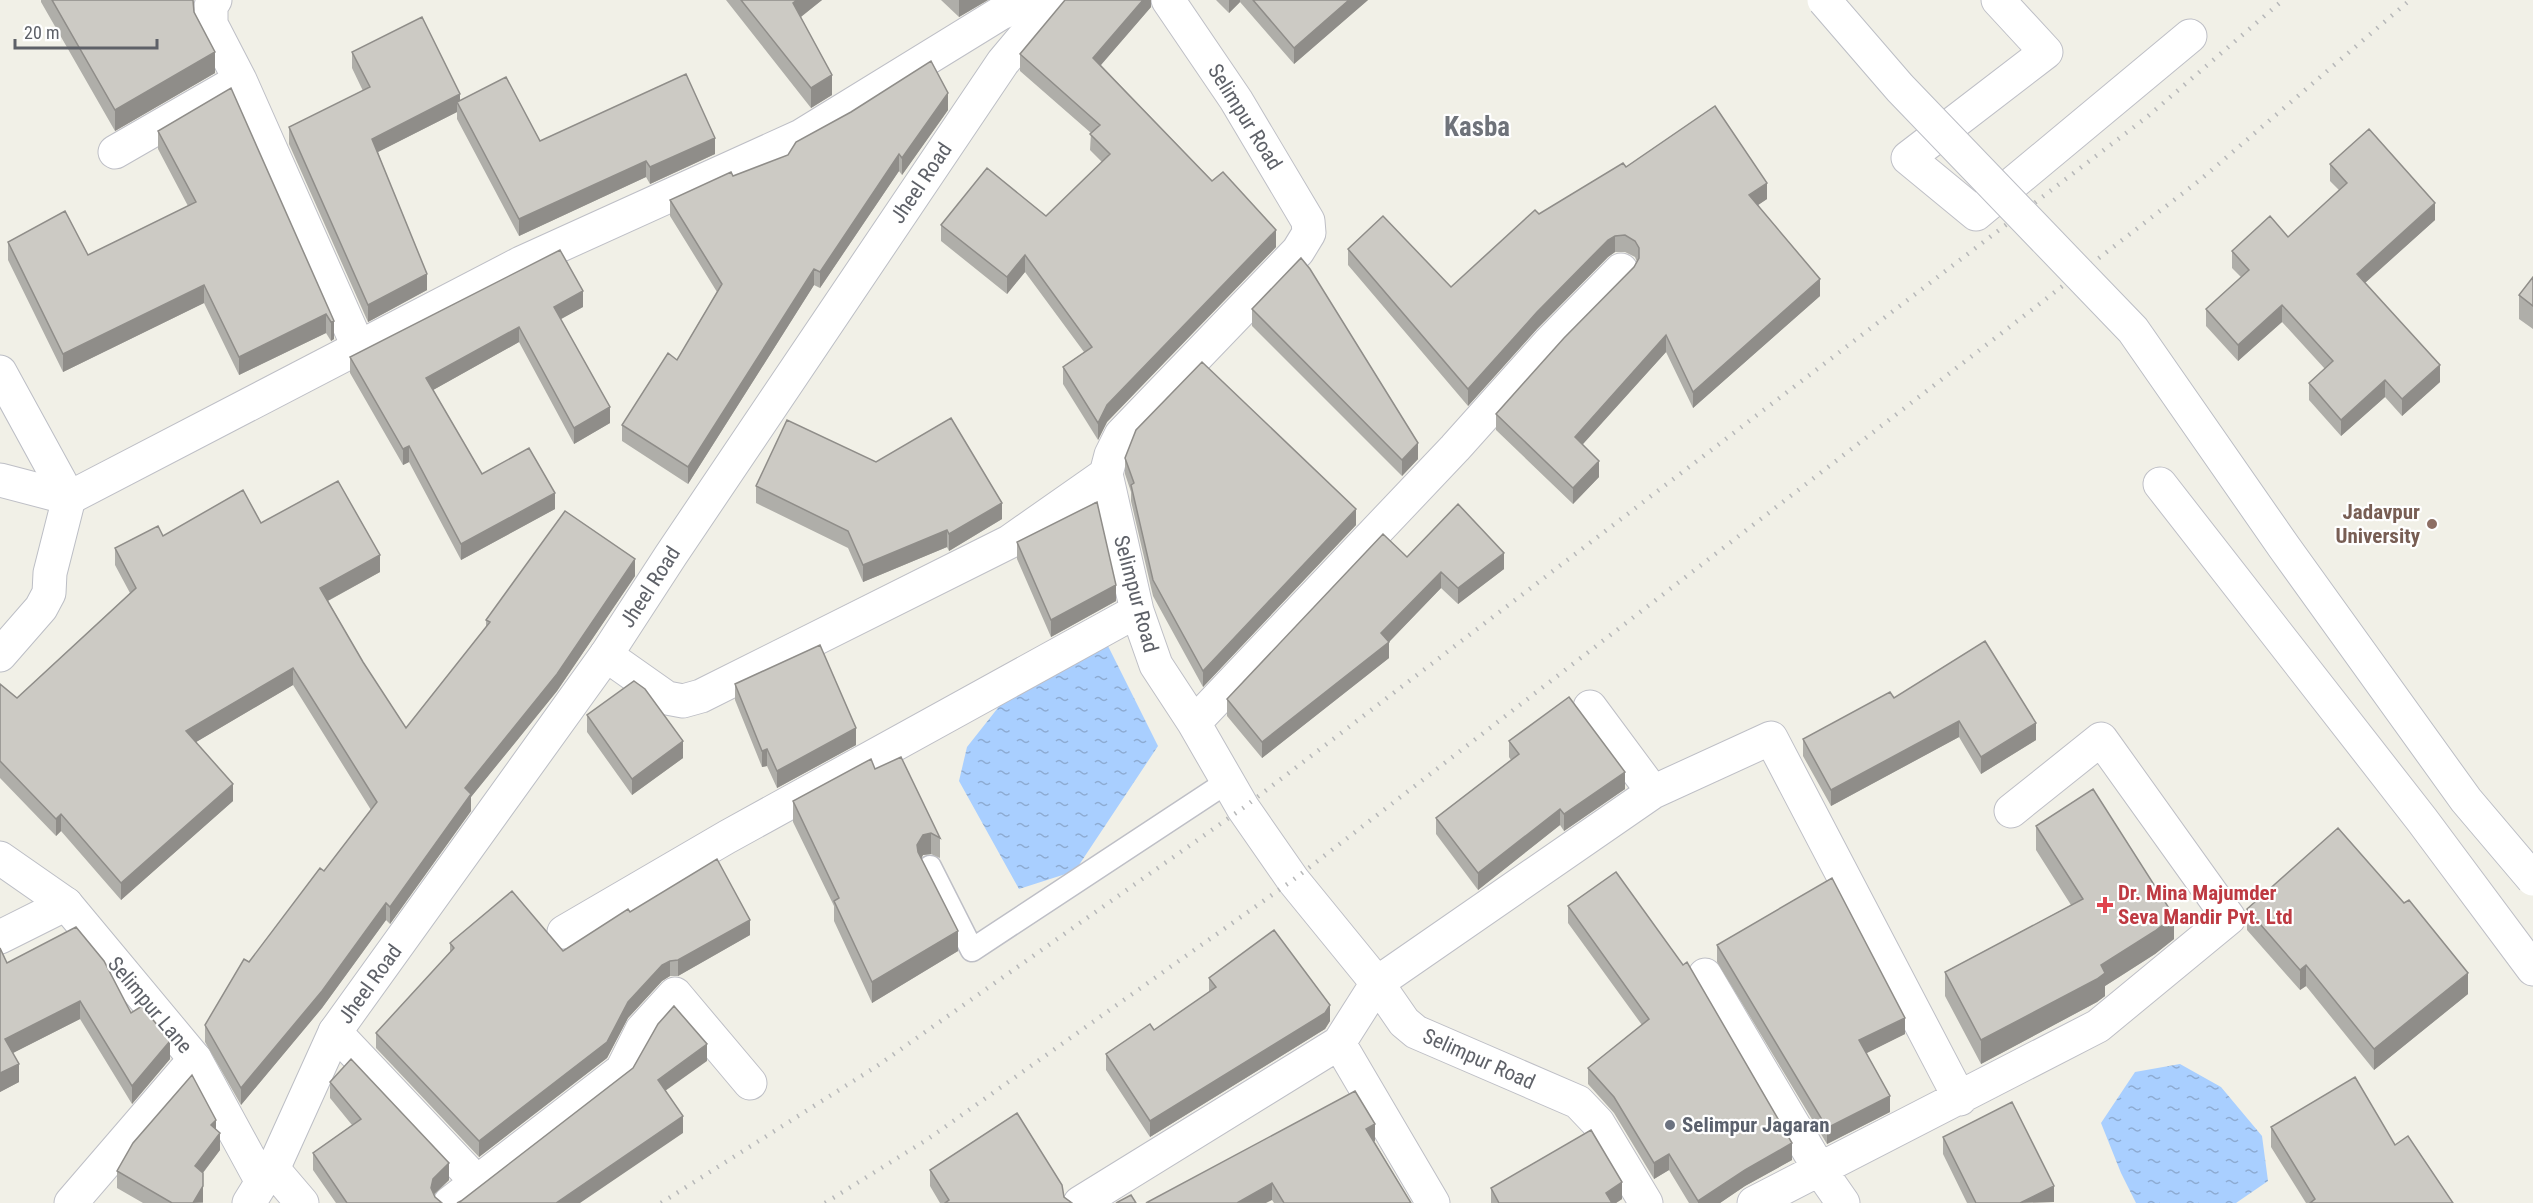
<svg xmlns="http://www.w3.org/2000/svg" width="2533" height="1203" viewBox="0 0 2533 1203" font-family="'Roboto Condensed',sans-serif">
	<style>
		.water { fill: url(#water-ripples) }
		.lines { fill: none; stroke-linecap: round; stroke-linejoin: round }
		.lane-casing { stroke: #bebfc6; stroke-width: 25 }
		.street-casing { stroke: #bebfc6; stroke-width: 35 }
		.secondary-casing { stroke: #bcbec5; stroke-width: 35 }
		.lane { stroke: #fff; stroke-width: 22 }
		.street { stroke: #fff; stroke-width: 33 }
		.secondary { stroke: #fff; stroke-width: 33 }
		.rail { stroke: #b7b8b9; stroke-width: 4.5; stroke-dasharray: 1.5 8; stroke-linecap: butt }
		.secondary-bridge-casing { stroke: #bcbec5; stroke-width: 35; stroke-linecap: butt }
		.secondary-bridge { stroke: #fff; stroke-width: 33 }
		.wall { fill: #afaea9 }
		.shaded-wall { fill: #8f8d89 }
		.building { fill: #cccac4; stroke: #8f8d89; stroke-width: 1.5 }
		.education-dot { fill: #8d6e63; stroke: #fff; stroke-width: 2 }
		.health-dot { fill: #e0444e; stroke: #fff; stroke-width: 2 }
		.worship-dot { fill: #6b7280; stroke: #fff; stroke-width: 2 }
		.labels { text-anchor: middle; stroke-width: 4.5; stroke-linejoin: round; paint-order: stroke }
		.street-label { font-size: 21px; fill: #5e6168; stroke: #fff }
		.education-label { font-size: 21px; font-weight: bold; fill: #785e54; stroke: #fff; text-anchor: end }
		.health-label { font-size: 21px; font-weight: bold; fill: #be3a42; stroke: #fff; text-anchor: start }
		.worship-label { font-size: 21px; font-weight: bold; fill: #5b616d; stroke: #fff; text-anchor: start }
		.district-label { font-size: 27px; font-weight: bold; fill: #6f737a; stroke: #fff }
	</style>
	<defs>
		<pattern id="water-ripples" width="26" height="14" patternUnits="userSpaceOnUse" patternTransform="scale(1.5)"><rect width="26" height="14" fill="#a9cfff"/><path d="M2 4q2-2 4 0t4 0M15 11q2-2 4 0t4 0" fill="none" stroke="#8dabd2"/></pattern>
	</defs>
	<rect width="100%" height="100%" fill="#f1f0e7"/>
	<!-- water -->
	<path class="water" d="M1071,646H1108L1158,746L1075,871L1019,889L959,781L967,747L1012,690Z
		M2180,1064L2221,1087L2262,1136L2268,1181L2236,1203H2136L2121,1173L2101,1123L2135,1072Z"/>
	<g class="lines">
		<!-- lane casing -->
		<g class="lane-casing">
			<path id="lane" d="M930,867L972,950L1227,782"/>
		</g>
		<!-- street casing -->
		<g class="street-casing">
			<path id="street" d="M1168,0L1236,100L1308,221L1309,233L1298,251L1121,435L1111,455L1106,474L1137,611L1156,665L1194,723L1243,808L1293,880L1377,983L1404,1022L1416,1032L1578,1102L1598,1123L1646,1203
				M1998,0L2046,52L1908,158L1976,214L2190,36
				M240,80L358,346
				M115,152L240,80L211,24V6L215,0
				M0,480L69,498L521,263L801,136L1001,13L1031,0
				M2160,484L2422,820L2533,969
				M606,655L667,698L683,701L701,696L1009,542L1106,474
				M1590,707L1653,792
				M1194,723L1455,448L1550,342L1621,270
				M564,932L727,837L1137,611
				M0,937L66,904
				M1705,975L1820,1170L1843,1203
				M335,1032L477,1182
				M1339,1043L1433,1203
				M273,1169L302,1203
				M71,1203L195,1059
				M249,1203L262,1182
				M450,1203L622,1070L642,1030L675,994L750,1083
				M1080,1203L1339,1043L1377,983L1653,792L1771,738L1960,1099
				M1754,1203L2098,1026L2229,918L2101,739L2011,811"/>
		</g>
		<!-- secondary casing -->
		<g class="secondary-casing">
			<path id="secondary" d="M0,372L69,498L50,573L49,593L41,608L0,655
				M0,858L66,904L195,1059L262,1182L273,1169L335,1032L606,655L671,555L1003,62L1055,0"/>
		</g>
		<!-- lane -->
		<use href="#lane" class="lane"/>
		<!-- street -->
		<use href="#street" class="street"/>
		<!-- secondary -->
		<use href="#secondary" class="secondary"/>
		<!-- rail -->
		<path class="rail" d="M661,1203L877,1066L1243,808L2147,117L2283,0
			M825,1203L928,1139L1293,880L2200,180L2410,0"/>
		<!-- secondary-bridge casing -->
		<g class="secondary-bridge-casing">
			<path id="secondary-bridge" d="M1824,0L1900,88L2133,330L2284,547L2466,800L2533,879"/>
		</g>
		<!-- secondary-bridge -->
		<use href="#secondary-bridge" class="secondary-bridge"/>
	</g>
	<!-- wall -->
	<path class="wall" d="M41,0H193L194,12L215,73L115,131L41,2Z
		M726,0H822L801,17L832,95L811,108Z
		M941,0H988L959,17Z
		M1151,0V7L1101,65L1276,247L1107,422L1098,440L1063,384V367L1084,352L1025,272L1007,294L941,241V225L1046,216L1102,162L1090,150L1091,133L1020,71V54Z
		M1216,0H1368L1294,64L1240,2L1229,13Z
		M352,52L460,101L540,141L715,154L650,184L646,177L519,236L457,119V112L378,152L427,290L368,322L289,144V127L363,91L352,68Z
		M948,110L902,175L899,171L820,288L814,285L688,484L622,441V425L677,360L717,292L670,216V200L733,176Z
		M158,131L334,321V339L331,341L326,333L239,375L204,303L63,372L8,260V242L88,255L188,206L158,149Z
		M2330,164L2435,220L2365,283L2440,382L2402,416L2385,397L2341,436L2309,400V383L2325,369L2282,322L2238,361L2206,326V309L2241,277L2232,268V251L2288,237L2339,190L2330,181Z
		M1767,199L1758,205L1820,296L1693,408L1666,352L1582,444L1599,477L1573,504L1496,430V414L1634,267L1637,262L1635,257L1625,252H1615L1608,257L1537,329L1468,406L1348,265V249L1451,287L1539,214Z
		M2533,277V329L2519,319V295Z
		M583,307L560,319L610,423L574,444L519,342L433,390L482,474L555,509L461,560L409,462L403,465L350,373V357Z
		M1252,309L1418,459L1402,476L1252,326Z
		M1125,458L1356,525L1203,687L1153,596L1131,501V492L1125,474Z
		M876,462L1002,519L949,551L947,547L863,582L848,548L756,503V486Z
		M261,523L380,572L328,601L363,662L406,728L486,627V620L635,576L557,691L471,797V811L390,924L386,920L322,1008L241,1105L205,1042V1025L249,962L324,871L371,810L293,685L196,742L233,801L121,900L61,831L56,836L0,778V684L17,698L130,593L115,565V548L163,536Z
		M1017,542L1116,601L1051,637L1017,559Z
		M1407,557L1504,569L1458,604L1441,588L1389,642V658L1262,758L1227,716V699Z
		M735,684L856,745L777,788L767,766L762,767L735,700Z
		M1894,698L2036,740L1981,774L1959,737L1831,806L1803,756V739Z
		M587,715L683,758L632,795L587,732Z
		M1509,741L1625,789L1564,831L1560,825L1478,890L1436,834V818L1511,760L1509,757Z
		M875,769L940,838V858L931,854L923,855L921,859L958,951L872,1003L834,921V906L793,822V801Z
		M2036,826L2174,939L2155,954L2105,986V996L2097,1002L1981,1064L1945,996V972L2071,905L2036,850Z
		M2404,903L2468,994L2374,1070L2306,986L2300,990L2247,930V909Z
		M1568,906L1792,1160L1745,1186L1720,1203H1689L1669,1170L1654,1179L1614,1113L1588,1084V1068L1642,1025L1568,923Z
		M630,912L750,935L678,976H670L662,981L628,1018L607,1058L479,1157L376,1048V1033L450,953V943L563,951Z
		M1717,945L1905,1034L1866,1053L1890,1112L1827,1144L1717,962Z
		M0,948L7,963L131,1013L170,1059L132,1104L80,1019L13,1053L19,1082L0,1092Z
		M1209,978L1330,1021L1325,1029L1150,1137L1106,1070V1054L1154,1030L1209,992Z
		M330,1082L449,1180L434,1195L435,1197L442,1203H336L313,1170V1153L352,1125L330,1098Z
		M2271,1127L2395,1145L2453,1203H2306L2271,1147Z
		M216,1130L220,1150L203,1173V1203H143L117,1188V1171Z
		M1943,1137L2054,1202L1967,1203L1943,1154Z
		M1374,1141L1411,1203H1274L1272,1200L1146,1203L1375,1141Z
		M930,1170L1064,1197L1072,1203H940L930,1186Z
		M1491,1188L1622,1199L1616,1203H1491Z"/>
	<!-- shaded-wall -->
	<path class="shaded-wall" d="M797,0H822L793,23V3Z
		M959,0H988L959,17Z
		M1143,0H1151V7L1093,74V58Z
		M1229,0H1240V2L1229,13Z
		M1349,0H1368L1294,64V48Z
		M215,52V73L115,131V110Z
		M832,75V95L811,108V88Z
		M948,93V110L902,175V158Z
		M460,94V107L457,102V112L372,155V139Z
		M715,138V154L650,184V167Z
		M899,154V171L820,288V272Z
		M646,161V177L519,236V219Z
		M1767,183V199L1749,211V195Z
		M2435,203V220L2357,290V274Z
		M1276,230V247L1107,422L1098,440V423L1107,405Z
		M1615,236V252L1608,257L1537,329L1468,406V389L1537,312L1608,240Z
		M1025,255V272L1007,294V277Z
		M814,269V285L688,484V467Z
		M427,274V290L368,322V305Z
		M1820,279V296L1693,408V392Z
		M204,285V303L63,372V354Z
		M583,291V307L554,323V307Z
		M2282,305V322L2238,361V345Z
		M326,314V333L239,375V357Z
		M334,321V339L331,341V322Z
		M519,327V342L426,394V378Z
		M1666,335V352L1575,453V437Z
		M2440,365V382L2402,416V399Z
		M2385,380V397L2341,436V420Z
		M610,407V423L574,444V428Z
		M1418,443V459L1402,476V460Z
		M409,446V462L403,465V449Z
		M1599,461V477L1573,504V488Z
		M555,493V509L461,560V544Z
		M1002,503V519L949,551V534Z
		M1356,509V525L1203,687V671Z
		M947,530V547L863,582V565Z
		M1504,553V569L1458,604V588Z
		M380,555V572L320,605V588Z
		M635,559V576L557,691L471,797V811L390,924V907L465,788Z
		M1441,572V588L1389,642V658L1262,758V742L1381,633Z
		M1116,585V601L1051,637V620Z
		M293,668V685L186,748V731Z
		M1959,721V737L1831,806V790Z
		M2036,723V740L1981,774V757Z
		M856,728V745L777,788V771Z
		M683,741V758L632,795V779Z
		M767,749V766L762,767V751Z
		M1625,772V789L1564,831V814Z
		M233,784V801L121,900V883Z
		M1560,809V825L1478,890V873Z
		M61,814V831L56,836V819Z
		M931,833V854L923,855L917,866V845L923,835Z
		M386,903V920L322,1008L241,1105V1088Z
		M2174,916V939L2155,954L2105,986V996L2097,1002L1981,1064V1040L2101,965Z
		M750,920V935L678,976V960Z
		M958,931V951L872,1003V982Z
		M670,961V976L662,981L628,1018L607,1058L479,1157V1141L628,1002L662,965Z
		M2306,965V986L2300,990V970Z
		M2468,973V994L2374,1070V1049Z
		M80,1001V1019L5,1057V1039Z
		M1330,1005V1021L1325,1029L1150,1137V1121Z
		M1905,1018V1034L1859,1057V1040Z
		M170,1041V1059L132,1104V1086Z
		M707,1044V1061L658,1096V1080Z
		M19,1064V1082L0,1092V1073Z
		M1890,1096V1112L1827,1144V1128Z
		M683,1116V1133L580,1203H556Z
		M216,1120V1136L211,1125Z
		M1375,1124V1141L1366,1145V1129Z
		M220,1133V1150L195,1183V1166Z
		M1792,1143V1160L1745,1186L1720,1203H1698V1201L1745,1170Z
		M1669,1154V1170L1654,1179V1163Z
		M449,1163V1180L433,1195L431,1188L433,1179Z
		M1622,1182V1199L1616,1203H1606V1193Z
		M1272,1183V1200L1266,1203H1237Z
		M203,1186V1202L193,1203Z
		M2054,1186V1202L2020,1203Z"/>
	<!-- building -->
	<path class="building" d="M52,0H193L194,12L215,52L115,110Z
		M741,0H797L793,3L832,75L811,88Z
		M1065,0H1143L1093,58L1212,181L1223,172L1276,230L1107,405L1098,423L1063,367L1092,347L1025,255L1007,277L941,225L987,168L1046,216L1110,154L1090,134L1100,125L1020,54Z
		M1253,0H1349L1294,48Z
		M422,17L460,94L372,139L427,274L368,305L289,127L370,87L352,52Z
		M931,61L948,93L902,158L899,154L820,272L814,269L688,467L622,425L668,353L677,360L722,284L670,200L731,172L733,176L788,155L796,142L851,112Z
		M686,74L715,138L650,167L646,161L519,219L457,102L506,77L540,141Z
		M231,88L334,321L331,322L326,314L239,357L204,285L63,354L8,242L65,211L88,255L196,202L158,131Z
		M1715,106L1767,183L1749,195L1820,279L1693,392L1666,335L1575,437L1599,461L1573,488L1496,414L1564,338L1634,267L1639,258V248L1635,241L1625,235L1615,236L1608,240L1537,312L1468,389L1348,249L1383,216L1451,287L1535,210L1539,214L1623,163L1626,167Z
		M2369,129L2435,203L2357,274L2440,365L2402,399L2385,380L2341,420L2309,383L2333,361L2282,305L2238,345L2206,309L2249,270L2232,251L2270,216L2288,237L2347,183L2330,164Z
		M560,250L583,291L554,307L610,407L574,428L519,327L426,378L482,474L529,448L555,493L461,544L409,446L403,449L350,357Z
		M1301,258L1310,269L1418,443L1402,460L1252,309Z
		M2533,277V306L2519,295Z
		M1202,362L1356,509L1203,671L1153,580L1131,485L1134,483L1125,458L1136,430Z
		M951,418L1002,503L949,534L947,530L863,565L848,531L756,486L787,420L876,462Z
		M338,481L380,555L320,588L363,662L406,728L490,622L486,620L565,511L635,559L557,674L465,788L471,794L390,907L386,903L322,991L241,1088L205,1025L244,959L249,962L320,868L324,871L377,802L293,668L186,731L233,784L121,883L61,814L56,819L0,761V684L17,698L136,588L115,548L158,526L163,536L243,490L261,523Z
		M1097,502L1116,585L1051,620L1017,542Z
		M1458,504L1504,553L1458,588L1441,572L1381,633L1389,642L1262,742L1227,699L1383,534L1407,557Z
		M1985,641L2036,723L1981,757L1959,721L1831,790L1803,739L1890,692L1894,698Z
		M820,645L856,728L777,771L767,749L762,751L735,684Z
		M634,681L645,689L683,741L632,779L587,715Z
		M1569,697L1625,772L1564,814L1560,809L1478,873L1436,818L1519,754L1509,741Z
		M901,757L940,838L931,833L923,835L917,845L918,852L958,931L872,982L834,901L839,898L793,801L871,759L875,769Z
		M2093,789L2174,916L2155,931L2101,965L2105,973L2097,979L1981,1040L1945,972L2083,899L2036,826Z
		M2338,828L2404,903L2409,900L2468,973L2374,1049L2306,965L2300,970L2247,909Z
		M717,859L750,920L678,960L670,961L662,965L628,1002L607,1042L479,1141L376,1033L454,948L450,943L512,891L563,951L628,909L630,912Z
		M1616,872L1683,965L1687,962L1792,1143L1745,1170L1698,1201L1669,1154L1654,1163L1614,1097L1588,1068L1649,1019L1568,906Z
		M1832,878L1905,1018L1859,1040L1890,1096L1827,1128L1717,945Z
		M76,927L104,961L131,1013L142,1006L170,1041L132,1086L80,1001L5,1039L19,1064L0,1073V948L7,963Z
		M1274,930L1330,1005L1325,1013L1150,1121L1106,1054L1150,1024L1154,1030L1216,987L1209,978Z
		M674,1006L707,1044L658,1080L683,1116L556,1203H457L461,1201L633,1068L658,1024Z
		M351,1059L449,1163L433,1179L431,1188L435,1197L442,1203H347L313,1153L361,1119L330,1082Z
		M192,1075L216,1120L211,1125L220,1133L195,1166L203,1173V1186L193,1203H172L117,1171L133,1143Z
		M2355,1077L2395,1145L2408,1136L2453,1203H2310L2315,1199L2271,1127Z
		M1355,1091L1375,1124L1366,1129L1411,1203H1284L1272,1183L1237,1203H1146Z
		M2012,1102L2054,1186L2020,1203H1976L1943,1137Z
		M1017,1113L1062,1185L1064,1197L1072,1203H945L949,1200L930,1170Z
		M1591,1130L1622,1182L1606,1193L1612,1203H1499L1491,1188Z
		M1131,1195L1136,1203H1116Z"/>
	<!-- markers -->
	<circle class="education-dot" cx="2432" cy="524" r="6"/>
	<path class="health-dot" d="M2102 896h6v6h6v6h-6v6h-6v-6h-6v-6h6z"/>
	<circle class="worship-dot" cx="1670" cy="1125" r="6"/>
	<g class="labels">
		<!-- street labels -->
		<g class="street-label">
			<text transform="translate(1245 117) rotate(58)" y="7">Selimpur Road</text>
			<text transform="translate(921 183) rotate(-56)" y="7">Jheel Road</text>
			<text transform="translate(650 587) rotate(-57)" y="7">Jheel Road</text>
			<text transform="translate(1136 594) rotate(75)" y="7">Selimpur Road</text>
			<text transform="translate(370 984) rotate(-54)" y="7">Jheel Road</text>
			<text transform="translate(150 1005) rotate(50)" y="7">Selimpur Lane</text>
			<text transform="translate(1479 1059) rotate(24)" y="7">Selimpur Road</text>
		</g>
		<!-- education labels -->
		<g class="education-label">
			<text x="2420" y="519">Jadavpur<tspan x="2420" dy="24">University</tspan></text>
		</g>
		<!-- health labels -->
		<g class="health-label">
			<text x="2118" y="900">Dr. Mina Majumder<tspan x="2118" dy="24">Seva Mandir Pvt. Ltd</tspan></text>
		</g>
		<!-- worship labels -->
		<g class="worship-label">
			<text x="1682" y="1132">Selimpur Jagaran</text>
		</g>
		<!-- district labels -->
		<g class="district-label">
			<text x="1477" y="136">Kasba</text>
		</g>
	</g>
	<!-- scale -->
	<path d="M15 39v9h142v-9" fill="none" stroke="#5e6168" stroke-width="3"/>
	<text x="24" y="39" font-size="18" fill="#5e6168" stroke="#ffffff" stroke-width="4.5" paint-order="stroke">20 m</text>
</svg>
